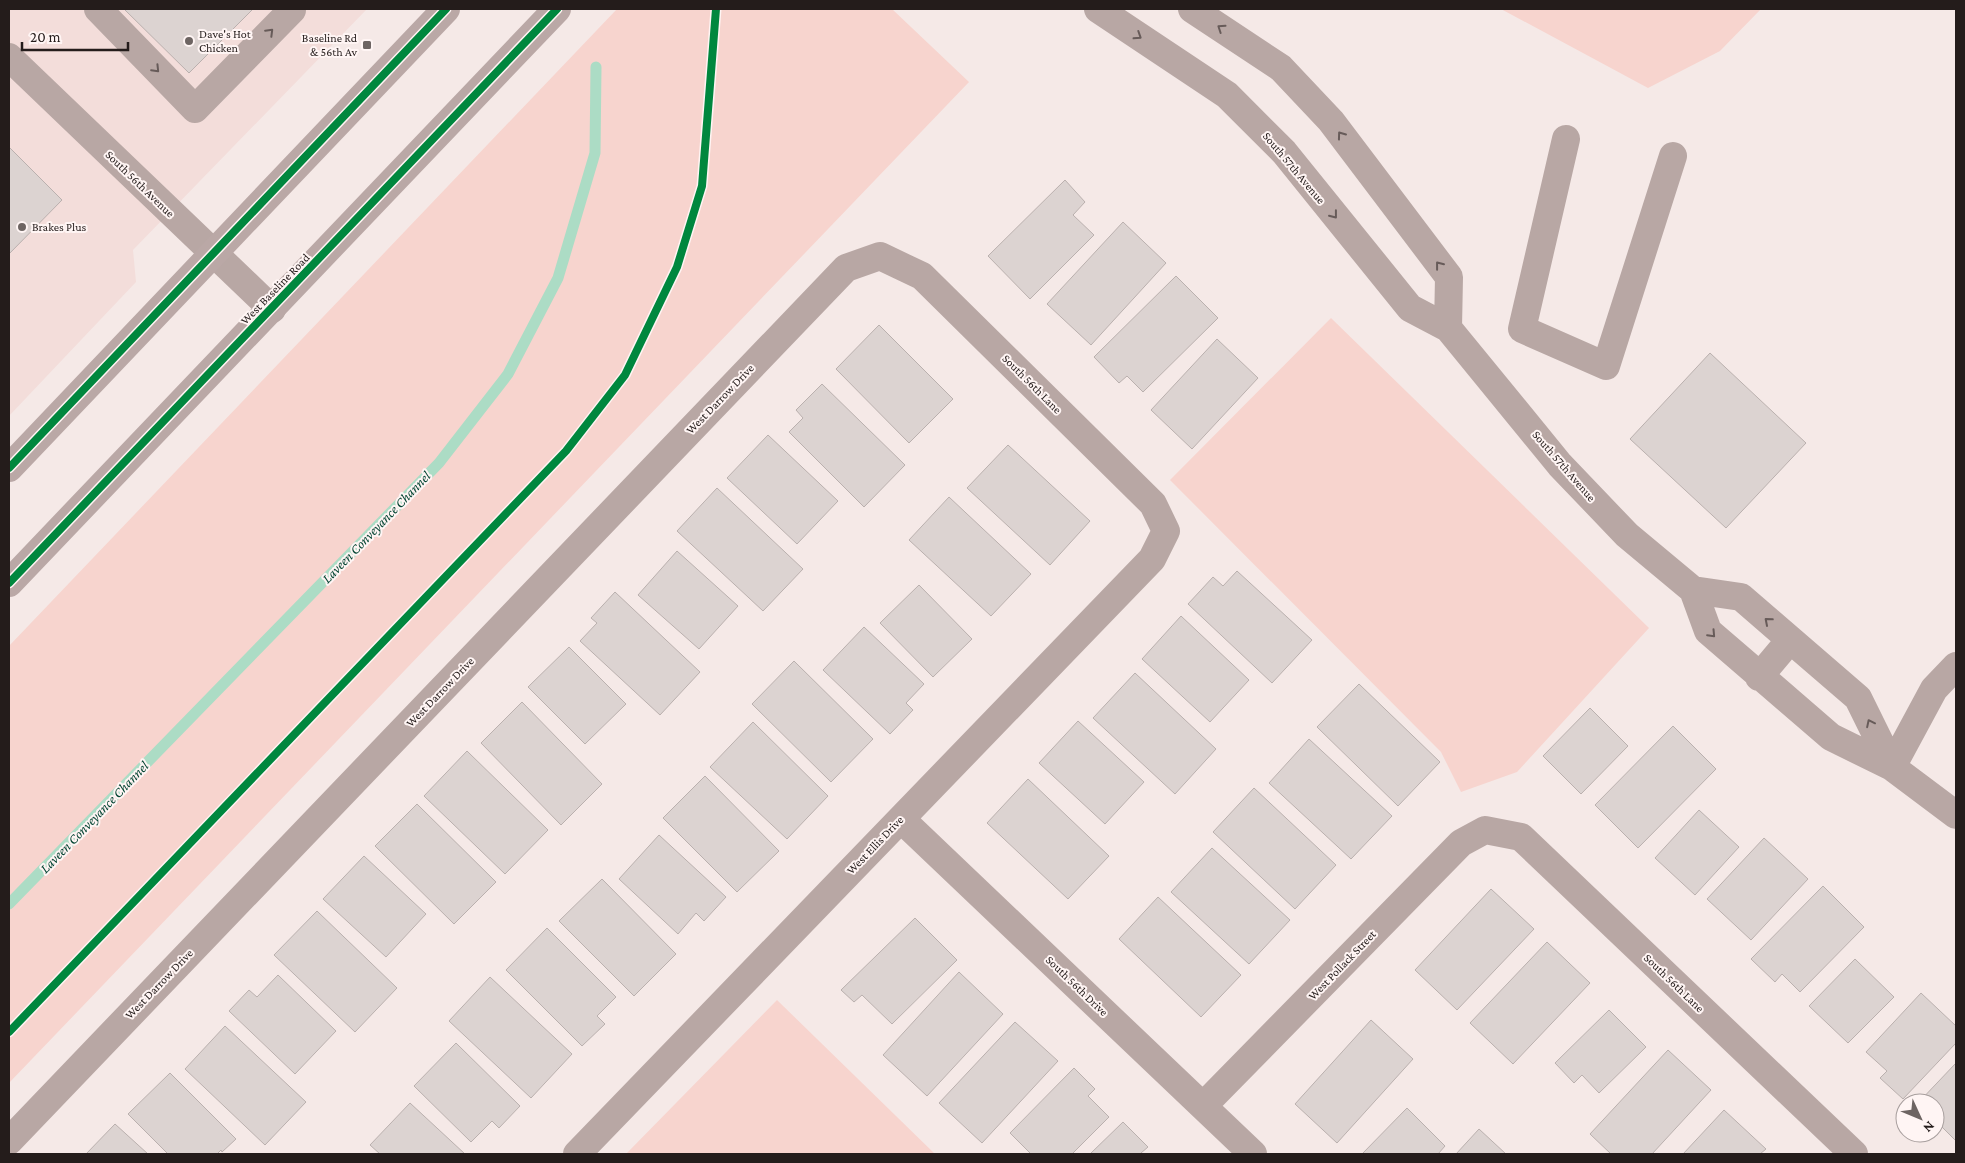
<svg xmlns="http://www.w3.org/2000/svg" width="1965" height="1163" viewBox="0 0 1965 1163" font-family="'Crimson Pro',serif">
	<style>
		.built { fill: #f3ddda }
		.green { fill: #f7d4ce }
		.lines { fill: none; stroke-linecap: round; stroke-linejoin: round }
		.stream { stroke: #acdcc5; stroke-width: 11 }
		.building { fill: #dcd3d1; stroke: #bab0ae }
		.minor { stroke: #b8a7a4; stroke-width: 28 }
		.major { stroke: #baa8a6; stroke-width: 28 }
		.cycleway-casing { stroke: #fff5f4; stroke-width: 11 }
		.cycleway { stroke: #00873e; stroke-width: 8 }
		.oneway { stroke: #675b59 }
		.poi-dot { fill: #6d6462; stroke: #fff5f4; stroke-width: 2 }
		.labels { text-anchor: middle; stroke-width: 4; stroke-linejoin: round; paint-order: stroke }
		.poi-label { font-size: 12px; fill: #241c1b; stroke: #fff5f4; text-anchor: start }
		.street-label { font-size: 12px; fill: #241c1b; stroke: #fff5f4 }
		.water-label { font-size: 14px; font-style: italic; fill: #014330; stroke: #fff5f4 }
	</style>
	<rect width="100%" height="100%" fill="#f5e9e7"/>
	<!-- built -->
	<path class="built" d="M9,9H367L133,250L136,282L9,416Z"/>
	<!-- green -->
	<path class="green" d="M617,9H892L969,82L9,1083V646Z
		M1501,9H1761L1720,51L1648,88Z
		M1331,318L1649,628L1517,772L1461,792L1441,752L1170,480Z
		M777,1000L935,1154H626Z"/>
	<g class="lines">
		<!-- stream -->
		<path class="stream" d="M9,904L439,463L508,374L558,278L595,153L596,67"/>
	</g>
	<!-- building -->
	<path class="building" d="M124,9H252V10L189,73Z
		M9,147L62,200L9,254Z
		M1065,180L1085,202L1073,215L1094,235L1030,299L988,256Z
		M1123,222L1166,263L1091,345L1047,304Z
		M1176,276L1218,318L1143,392L1127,376L1119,383L1094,357Z
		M879,325L953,399L909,443L836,369Z
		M1217,339L1258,378L1192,449L1151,410Z
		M1710,353L1806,443L1726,528L1630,439Z
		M822,384L905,465L864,507L789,432L803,418L796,410Z
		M768,435L838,501L797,544L727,478Z
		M1008,445L1090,521L1050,565L967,488Z
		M717,488L803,569L763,611L677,531Z
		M949,497L1031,574L991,616L909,540Z
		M677,551L738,606L699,649L638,595Z
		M1237,571L1312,640L1272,683L1188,604L1213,577L1223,586Z
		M919,585L972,639L933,677L880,623Z
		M615,592L700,672L660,715L580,641L597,623L591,618Z
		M1181,616L1249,680L1210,722L1142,659Z
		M864,627L924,684L906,703L913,710L890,734L823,670Z
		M569,647L626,704L585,744L528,687Z
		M794,661L873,739L831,782L752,704Z
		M1135,673L1216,749L1175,794L1093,718Z
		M1359,684L1440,762L1398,806L1317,727Z
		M522,702L602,784L561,825L481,743Z
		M1590,708L1628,746L1581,794L1543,756Z
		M1078,721L1144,782L1105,824L1039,763Z
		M753,722L828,796L787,839L710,767Z
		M1673,726L1716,769L1638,848L1595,805Z
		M1309,739L1392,816L1351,859L1269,783Z
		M467,751L548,830L505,874L424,796Z
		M705,776L779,851L737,892L663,818Z
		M1028,779L1109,856L1068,899L987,823Z
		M1254,788L1336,865L1295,909L1213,832Z
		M417,804L496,882L454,924L375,846Z
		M1699,810L1739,847L1695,895L1655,858Z
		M659,835L726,897L704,921L696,913L678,934L619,879Z
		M1764,838L1808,879L1751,940L1707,899Z
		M1212,848L1290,920L1249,964L1171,892Z
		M364,856L426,914L386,957L323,899Z
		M602,879L676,954L634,996L559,921Z
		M1823,886L1864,927L1800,992L1782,974L1775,982L1751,959Z
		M1491,889L1534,929L1457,1010L1415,970Z
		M1158,897L1241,975L1201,1017L1119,939Z
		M317,911L397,988L355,1032L274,955Z
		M915,918L957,960L892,1024L862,995L854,1002L841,990Z
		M547,928L616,997L597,1016L605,1024L582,1046L506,970Z
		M1547,942L1590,983L1513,1064L1470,1023Z
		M1855,959L1894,997L1848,1043L1809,1006Z
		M959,972L1003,1014L927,1096L883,1055Z
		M278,975L336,1031L295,1074L229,1011L249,990L257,997Z
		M490,977L572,1054L531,1098L449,1021Z
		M1921,993L1956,1026V1043L1903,1099L1880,1078L1887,1071L1866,1052Z
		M1609,1010L1646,1047L1599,1093L1582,1075L1574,1083L1555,1063Z
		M1371,1020L1413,1059L1337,1143L1295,1104Z
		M1015,1022L1058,1061L982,1143L939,1103Z
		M225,1026L306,1102L265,1145L185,1069Z
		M456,1043L520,1106L499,1128L492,1121L471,1142L414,1086Z
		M1668,1050L1711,1090L1652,1154H1611L1590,1134Z
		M1956,1063V1141L1940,1125L1935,1130V1103H1918Z
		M1074,1068L1095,1089L1088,1096L1109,1117L1072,1154H1031L1010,1133Z
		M170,1073L236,1139L222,1152L221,1150L217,1154H168L128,1114Z
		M410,1103L465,1154H380L370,1145Z
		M1407,1108L1445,1146L1438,1154H1362Z
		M1724,1110L1766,1149L1760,1154H1683Z
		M1123,1122L1148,1147L1141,1153L1142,1154H1090Z
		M115,1124L148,1154H86Z
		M1479,1129L1506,1154H1456Z"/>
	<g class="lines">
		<!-- minor -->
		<path class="minor" d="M98,9L195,109L292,10
			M1098,9L1227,95L1284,152L1410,308L1448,328L1560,465L1627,535L1693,590L1708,631L1831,737L1892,767L1956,815
			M1192,9L1281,68L1331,121L1449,277L1448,328
			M9,57L272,309
			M1566,139L1522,329L1606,366L1673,156
			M1693,590L1741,597L1858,698L1892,767
			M1759,677L1790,640
			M1892,767L1934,689L1956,666
			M901,819L1253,1154
			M1203,1106L1461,843L1485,830L1521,837L1854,1154
			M9,1141L846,268L880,256L922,276L1153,504L1166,531L1152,559L577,1154"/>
		<!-- major -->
		<path class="major" d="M9,468L446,9
			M9,583L557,9"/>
		<!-- cycleway casing -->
		<g class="cycleway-casing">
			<path id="cycleway" d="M9,468L446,9
				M9,583L557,9
				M9,1032L566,451L625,375L677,267L702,186L716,9"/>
		</g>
		<!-- cycleway -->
		<use href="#cycleway" class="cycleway"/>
	</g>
	<!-- one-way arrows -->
	<defs><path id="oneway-chevron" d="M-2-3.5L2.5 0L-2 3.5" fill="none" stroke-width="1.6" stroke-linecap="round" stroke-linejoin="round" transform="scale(1.25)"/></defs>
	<g class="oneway">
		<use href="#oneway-chevron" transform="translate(1221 28) rotate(-146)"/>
		<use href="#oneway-chevron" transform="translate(270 32) rotate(-45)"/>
		<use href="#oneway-chevron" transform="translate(1138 36) rotate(33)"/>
		<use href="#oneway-chevron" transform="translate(156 69) rotate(46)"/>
		<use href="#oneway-chevron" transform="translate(1341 135) rotate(-126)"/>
		<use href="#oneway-chevron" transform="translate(1334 215) rotate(52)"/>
		<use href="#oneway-chevron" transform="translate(1439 265) rotate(-128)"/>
		<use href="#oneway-chevron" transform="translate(1768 621) rotate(-139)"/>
		<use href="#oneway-chevron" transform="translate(1712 634) rotate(47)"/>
		<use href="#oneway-chevron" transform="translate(1870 723) rotate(-116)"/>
	</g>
	<!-- markers -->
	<g class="poi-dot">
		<circle cx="189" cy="41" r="5"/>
		<rect x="362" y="40" width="10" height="10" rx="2.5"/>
		<circle cx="22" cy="227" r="5"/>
	</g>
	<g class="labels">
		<!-- poi labels -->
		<g class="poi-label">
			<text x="199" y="38">Dave's Hot<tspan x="199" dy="14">Chicken</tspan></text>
			<text x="357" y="42" text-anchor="end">Baseline Rd<tspan x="357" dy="14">&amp; 56th Av</tspan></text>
			<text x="32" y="231">Brakes Plus</text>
		</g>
		<!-- street labels -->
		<g class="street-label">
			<text transform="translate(1294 168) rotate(50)" y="4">South 57th Avenue</text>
			<text transform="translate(140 184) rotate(44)" y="4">South 56th Avenue</text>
			<text transform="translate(275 289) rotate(-46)" y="4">West Baseline Road</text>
			<text transform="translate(1032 384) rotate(45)" y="4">South 56th Lane</text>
			<text transform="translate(720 399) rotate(-46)" y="4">West Darrow Drive</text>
			<text transform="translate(1564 466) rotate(49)" y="4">South 57th Avenue</text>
			<text transform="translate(440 692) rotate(-46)" y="4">West Darrow Drive</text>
			<text transform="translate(875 845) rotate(-46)" y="4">West Ellis Drive</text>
			<text transform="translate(1342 965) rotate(-46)" y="4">West Pollack Street</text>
			<text transform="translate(1674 983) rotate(44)" y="4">South 56th Lane</text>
			<text transform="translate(159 984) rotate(-46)" y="4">West Darrow Drive</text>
			<text transform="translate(1077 986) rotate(44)" y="4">South 56th Drive</text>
		</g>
		<!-- water labels -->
		<g class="water-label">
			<text transform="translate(376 527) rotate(-46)" y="5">Laveen Conveyance Channel</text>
			<text transform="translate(94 817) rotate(-46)" y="5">Laveen Conveyance Channel</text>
		</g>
	</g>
	<!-- border -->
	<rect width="1965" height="1163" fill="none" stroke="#241c1b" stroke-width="20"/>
	<!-- north arrow -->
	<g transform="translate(1920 1118) rotate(134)"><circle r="24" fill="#fff5f4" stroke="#a79e9d"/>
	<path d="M0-4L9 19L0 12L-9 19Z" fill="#6d6462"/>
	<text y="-8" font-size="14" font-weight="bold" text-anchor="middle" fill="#241c1b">N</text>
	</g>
	<!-- scale -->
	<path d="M22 42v8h106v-8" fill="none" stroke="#241c1b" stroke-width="2.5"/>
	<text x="30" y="42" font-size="15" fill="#241c1b" stroke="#fff5f4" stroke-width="4" paint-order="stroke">20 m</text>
</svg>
